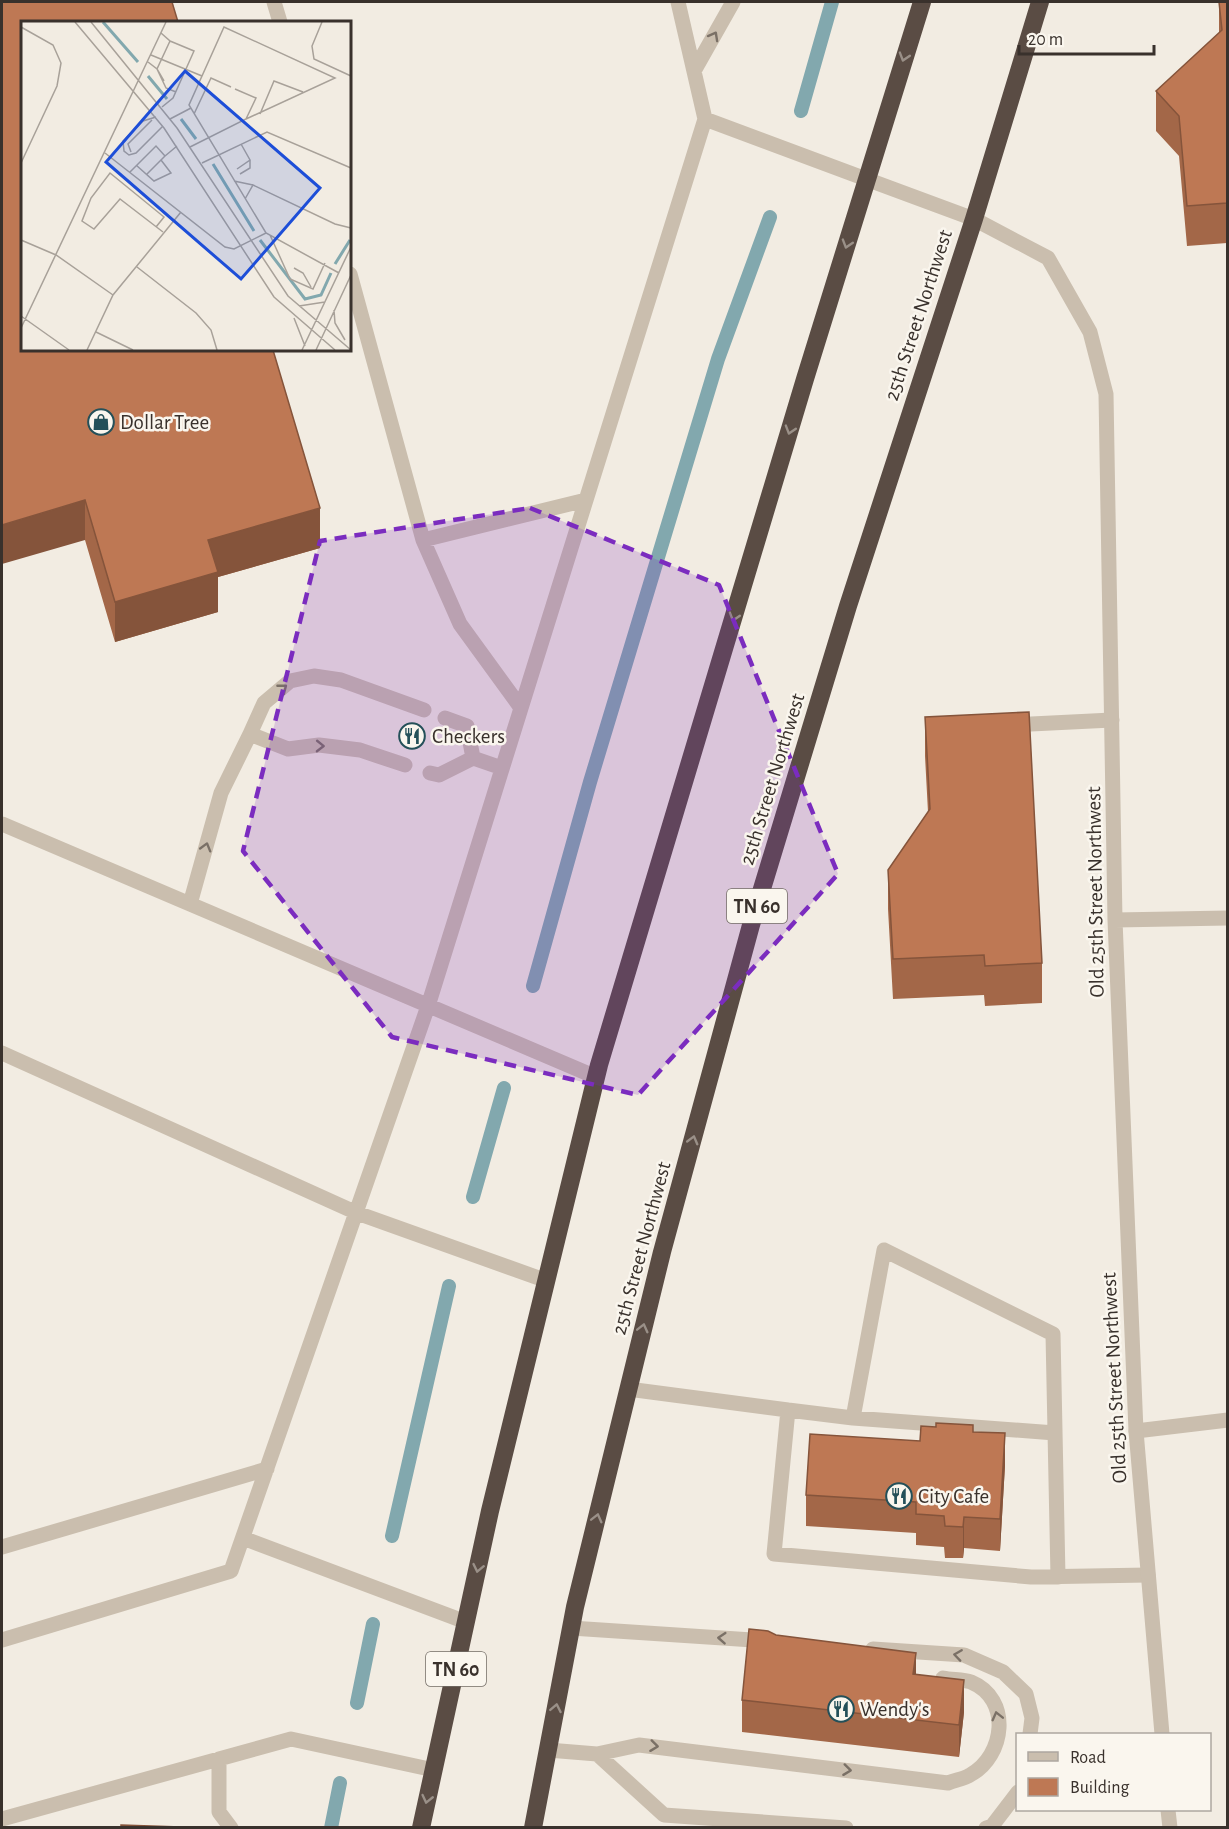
<svg xmlns="http://www.w3.org/2000/svg" width="1229" height="1829" viewBox="0 0 1229 1829" font-family="'Alegreya Sans',sans-serif">
	<style>
		.lines { fill: none; stroke-linecap: round; stroke-linejoin: round }
		.stream { stroke: #82a8ae; stroke-width: 14 }
		.lane { stroke: #cabeae; stroke-width: 15 }
		.street { stroke: #cabeae; stroke-width: 15 }
		.highway { stroke: #5a4c44; stroke-width: 18 }
		.wall { fill: #a36748 }
		.shaded-wall { fill: #85543b }
		.building { fill: #be7854; stroke: #85543b; stroke-width: 1.5 }
		.oneway { stroke: #7a7066 }
		.oneway2 { stroke: #9a9088 }
		.marked { fill: #7b2cbf; fill-opacity: 0.2; stroke: #7b2cbf; stroke-width: 4.5; stroke-dasharray: 12 8; stroke-linejoin: round }
		.labels { text-anchor: middle; stroke-width: 5; stroke-linejoin: round; paint-order: stroke }
		.shield { fill: #faf6ee; stroke: #736c66; stroke-width: 1.5 }
		.shield-label { font-size: 20px; font-weight: bold; fill: #39312c }
		.street-label { font-size: 21px; fill: #39312c; stroke: #faf6ee }
		.poi-label { font-size: 21px; fill: #39312c; stroke: #faf6ee; text-anchor: start }
		.inset-river { fill: none; stroke: #82a8ae; stroke-width: 3 }
		.inset-road { fill: none; stroke: #a8a199; stroke-width: 1.5 }
		.view { fill: #1d4ed8; fill-opacity: 0.15; stroke: #1d4ed8; stroke-width: 3 }
		.inset-edge { fill: none; stroke: #39312c; stroke-width: 3 }
	</style>
	<rect width="100%" height="100%" fill="#f2ece2"/>
	<g class="lines">
		<!-- stream -->
		<path class="stream" d="M801,111L832,2
			M533,986L590,782L718,359L770,217
			M473,1197L504,1088
			M392,1536L449,1286
			M357,1703L373,1624
			M331,1828L340,1783"/>
		<!-- lane -->
		<path class="lane" d="M274,2L280,22
			M694,71L733,2
			M705,119L866,179
			M350,274L423,540L586,500
			M423,540L460,624L521,708
			M445,718L467,726L473,758
			M1012,725L1112,720
			M250,734L264,703L290,681L314,676L341,680L424,710
			M430,773L439,775L473,758L502,768
			M2,824L596,1077
			M190,904L221,793L250,734L288,749L319,745L360,750L405,765
			M2,1053L357,1213L547,1281
			M628,1389L788,1410L774,1554L1031,1577L1148,1575
			M788,1410L853,1418L884,1250L1053,1334L1058,1577
			M853,1418L1055,1433
			M1136,1431L1228,1420
			M243,1538L466,1622
			M2,1547L267,1469
			M571,1628L768,1641
			M2,1640L231,1571L428,1006L705,119L678,2
			M873,1649L964,1655L1003,1672L1026,1694L1032,1718L1030,1734
			M548,1750L597,1754L664,1815L846,1828
			M597,1754L639,1745L948,1783C955,1780 964,1779 970,1775C1005,1756 1012,1699 971,1682C963,1679 952,1680 943,1678
			M219,1759V1812L231,1828
			M2,1819L291,1739L434,1770
			M986,1828L992,1826L1018,1792"/>
		<!-- street -->
		<path class="street" d="M866,179L974,219L1048,258L1090,332L1106,394L1115,920L1136,1431L1162,1734
			M1115,920L1228,918
			M1168,1810L1170,1828"/>
		<!-- highway -->
		<path class="highway" d="M421,1828L490,1511L599,1065L805,379L922,2
			M533,1828L575,1607L662,1252L751,925L848,606L974,219L1040,2"/>
	</g>
	<!-- wall -->
	<path class="wall" d="M2,2L320,548L218,577V612L115,642L85,540Z
		M1219,2H1227V243L1187,246L1179,156L1156,131V91L1219,34Z
		M925,717L1042,963V1003L985,1006L984,995L893,999L888,909V870L928,812L925,756Z
		M973,1432L1005,1465L1000,1551L964,1548L963,1558H945L944,1547L916,1545V1533L806,1526V1495L920,1441Z
		M776,1635L916,1675L964,1712L959,1757L742,1732V1700Z"/>
	<!-- shaded-wall -->
	<path class="shaded-wall" d="M85,500V540L2,564V525Z
		M320,508V548L218,577V612L115,642V602L208,540Z
		M1005,1433V1465L1000,1551V1519Z
		M964,1517V1548L963,1558V1527Z
		M916,1653V1685L913,1674Z
		M964,1680V1712L959,1757V1725Z"/>
	<!-- building -->
	<path class="building" d="M2,2H172L178,22H22V350H273L320,508L208,540L218,572L115,602L85,500L2,525Z
		M1219,2H1227V203L1187,206L1179,116L1156,91L1222,30Z
		M1029,712L1042,963L985,966L984,955L893,959L888,870L930,809L925,717Z
		M936,1423L973,1425V1432L1005,1433L1000,1519L964,1517L963,1527L945,1526L944,1516L916,1514V1502L806,1495L810,1434L920,1441L921,1426L936,1427Z
		M749,1629L768,1631L776,1635L916,1653L913,1674L964,1680L959,1725L742,1700Z
		M121,1825L181,1827H121Z"/>
	<!-- one-way arrows -->
	<defs><path id="oneway-chevron" d="M-2-3.5L2.5 0L-2 3.5" fill="none" stroke-width="1.6" stroke-linecap="round" stroke-linejoin="round" transform="scale(1.5)"/></defs>
	<g class="oneway">
		<use href="#oneway-chevron" transform="translate(714 36) rotate(-61)"/>
		<use href="#oneway-chevron" transform="translate(283 688) rotate(-38)"/>
		<use href="#oneway-chevron" transform="translate(320 746) rotate(1)"/>
		<use href="#oneway-chevron" transform="translate(206 847) rotate(-74)"/>
		<use href="#oneway-chevron" transform="translate(722 1638) rotate(-176)"/>
		<use href="#oneway-chevron" transform="translate(958 1655) rotate(-172)"/>
		<use href="#oneway-chevron" transform="translate(997 1716) rotate(-104)"/>
		<use href="#oneway-chevron" transform="translate(654 1746) rotate(7)"/>
		<use href="#oneway-chevron" transform="translate(847 1770) rotate(7)"/>
	</g>
	<g class="oneway2">
		<use href="#oneway-chevron" transform="translate(904 57) rotate(107)"/>
		<use href="#oneway-chevron" transform="translate(847 244) rotate(107)"/>
		<use href="#oneway-chevron" transform="translate(790 430) rotate(107)"/>
		<use href="#oneway-chevron" transform="translate(734 617) rotate(107)"/>
		<use href="#oneway-chevron" transform="translate(693 1140) rotate(-75)"/>
		<use href="#oneway-chevron" transform="translate(643 1328) rotate(-76)"/>
		<use href="#oneway-chevron" transform="translate(597 1518) rotate(-76)"/>
		<use href="#oneway-chevron" transform="translate(478 1568) rotate(102)"/>
		<use href="#oneway-chevron" transform="translate(556 1708) rotate(-79)"/>
		<use href="#oneway-chevron" transform="translate(427 1799) rotate(103)"/>
	</g>
	<!-- marked area -->
	<path class="marked" d="M530,508L719,585L838,874L638,1095L392,1037L243,851L320,541Z"/>
	<!-- icons -->
	<defs>
		<g id="shop-ring" transform="scale(1.35)"><circle r="9.5" fill="#faf6ee" stroke="#245059" stroke-width="1.5"/><path d="M-5-2.5h2.3a2.7 3.5 0 0 1 5.4 0H5L5.5 6h-11ZM-1.5-2.5h3a1.5 2.3 0 0 0-3 0Z" fill="#245059"/></g>
		<g id="restaurant-ring" transform="scale(1.35)"><circle r="9.5" fill="#faf6ee" stroke="#245059" stroke-width="1.5"/><path d="M-5-6h1v4h1v-4h1v4h1v-4h1v5L-1.5 .5V6h-2V.5L-5-1ZM5-6V6H3V1.5H1.5Q1.5-4 5-6Z" fill="#245059"/></g>
	</defs>
	<g fill-rule="evenodd">
		<use href="#shop-ring" x="101" y="422"/>
		<use href="#restaurant-ring" x="412" y="736"/>
		<use href="#restaurant-ring" x="899" y="1496"/>
		<use href="#restaurant-ring" x="841" y="1709"/>
	</g>
	<g class="labels">
		<!-- shield labels -->
		<g class="shield">
			<rect x="727" y="889" width="60" height="34" rx="4.5"/>
			<rect x="426" y="1652" width="60" height="34" rx="4.5"/>
		</g>
		<g class="shield-label">
			<text x="757" y="913">TN 60</text>
			<text x="456" y="1676">TN 60</text>
		</g>
		<!-- street labels -->
		<g class="street-label">
			<text transform="translate(918 315) rotate(-72)" y="7">25th Street Northwest</text>
			<text transform="translate(772 779) rotate(-73)" y="7">25th Street Northwest</text>
			<text transform="translate(1095 892) rotate(-91)" y="7">Old 25th Street Northwest</text>
			<text transform="translate(641 1248) rotate(-75)" y="7">25th Street Northwest</text>
			<text transform="translate(1114 1378) rotate(-93)" y="7">Old 25th Street Northwest</text>
		</g>
		<!-- poi labels -->
		<g class="poi-label">
			<text x="120" y="429">Dollar Tree</text>
			<text x="432" y="743">Checkers</text>
			<text x="918" y="1503">City Cafe</text>
			<text x="860" y="1716">Wendy's</text>
		</g>
	</g>
	<!-- overview -->
	<g transform="translate(21 21)">
		<rect width="330" height="330" fill="#f2ece2"/>
		<path class="inset-river" d="M82,1L117,41M127,55L146,78M160,98L175,118M192,143L233,210M239,219L284,278L300,274L310,252M314,243L329,219"/>
		<path class="inset-road" d="M54,1L143,107L253,276L314,329M70,1L156,107L267,275L330,329M301,1L291,25L293,38L330,55M0,6L32,24L40,42L36,65L0,142M140,12L149,20L136,48L143,60M130,34L181,55M127,41L136,48L145,67L155,71M141,86L152,77L173,30L149,20M173,93L190,57L210,66M239,93L253,60L282,71M135,96L122,100L102,120L103,130L108,134L115,132L142,105M149,98L170,87M225,98L314,57L203,6L168,84L245,212L318,252M169,126L225,98L235,77L214,68M110,131L107,123L131,99M84,132L204,226L213,228L245,212M181,142L246,111L330,147M115,144L133,160L150,152L140,139L144,135M216,148L229,139L220,123M109,151L135,125L144,135L156,125M126,153L140,139M219,153L229,147V139M213,160L232,164M224,178L232,164L314,203L330,207M135,206L143,196L89,152L70,177L61,200L73,208L99,178L142,211M249,214L269,258L292,268L304,242M0,219L35,234L92,274M116,246L175,292L190,309L196,329M273,247L282,252L290,266M278,285L304,281M313,289L314,302L324,319M0,295L48,329M273,297L284,325M0,307L145,1M75,311L112,329M66,329L92,274L160,191M281,329L330,226M295,329L330,254"/>
		<path class="view" d="M164,50L299,167L220,258L85,141Z"/>
		<rect width="330" height="330" class="inset-edge"/>
	</g>
	<!-- border -->
	<rect width="1229" height="1829" fill="none" stroke="#39312c" stroke-width="6"/>
	<!-- legend -->
	<rect x="1016" y="1733" width="195" height="78" fill="#faf6ee" stroke="#ada7a0" stroke-width="1.5"/>
	<rect x="1028" y="1752" width="30" height="9" fill="#cabeae" stroke="#ada7a0" stroke-width="1.5"/>
	<text x="1070" y="1763" font-size="18" fill="#39312c">Road</text>
	<rect x="1028" y="1778" width="30" height="18" fill="#be7854" stroke="#ada7a0" stroke-width="1.5"/>
	<text x="1070" y="1793" font-size="18" fill="#39312c">Building</text>
	<!-- scale -->
	<path d="M1019 45v9h135v-9" fill="none" stroke="#39312c" stroke-width="3"/>
	<text x="1028" y="45" font-size="18" fill="#39312c" stroke="#faf6ee" stroke-width="4.5" paint-order="stroke">20 m</text>
</svg>
